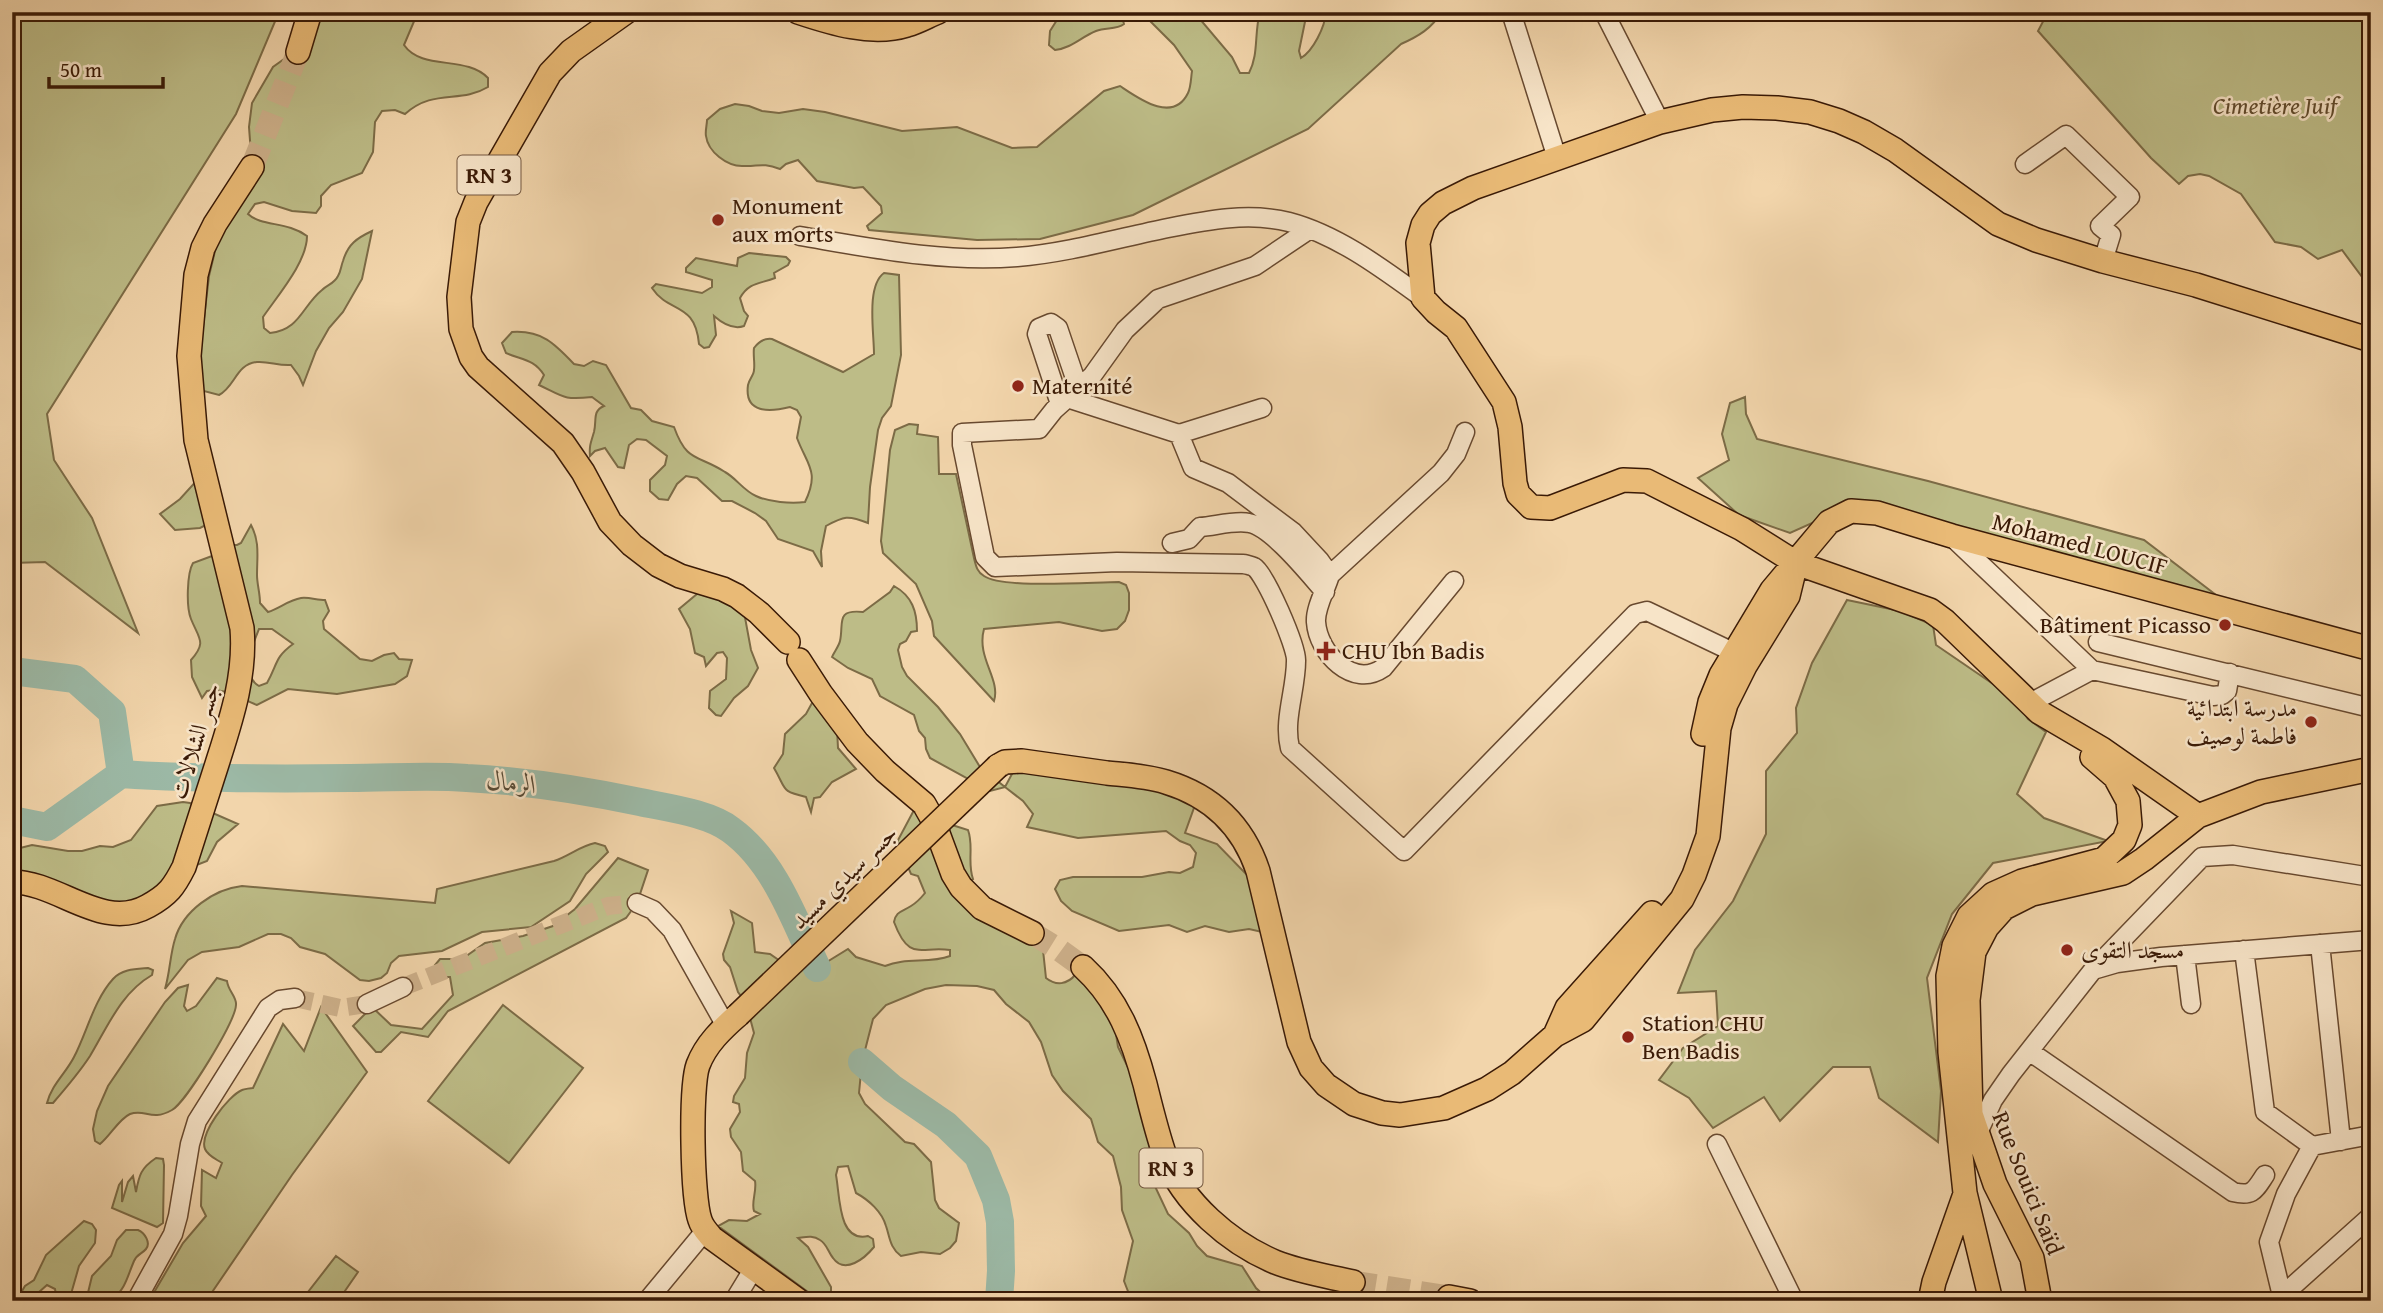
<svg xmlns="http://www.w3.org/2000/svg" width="2383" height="1313" viewBox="0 0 2383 1313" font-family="'Gentium Book Plus',Amiri,serif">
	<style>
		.green { fill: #bdbc87; stroke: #7c6b46; stroke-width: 2; fill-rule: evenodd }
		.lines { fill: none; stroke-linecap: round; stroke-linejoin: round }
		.river { stroke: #9cb9a6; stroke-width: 28 }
		.minor-tunnel { stroke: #cdb08a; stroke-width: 18; stroke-dasharray: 18 9; stroke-linecap: butt }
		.major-tunnel { stroke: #cdb08a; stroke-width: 23; stroke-dasharray: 23 11; stroke-linecap: butt }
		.minor-casing { stroke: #68492f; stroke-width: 21 }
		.major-casing { stroke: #3a1a06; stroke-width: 26 }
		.minor { stroke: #f7e4c8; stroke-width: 18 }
		.major { stroke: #e9ba76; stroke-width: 23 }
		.major-bridge-casing { stroke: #3a1a06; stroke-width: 26; stroke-linecap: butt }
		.major-bridge { stroke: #e9ba76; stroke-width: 23 }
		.poi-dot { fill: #8f2418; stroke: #f7e4c8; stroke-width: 2.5 }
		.labels { text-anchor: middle; stroke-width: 5; stroke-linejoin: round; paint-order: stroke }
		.shield { fill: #f7e4c8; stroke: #735740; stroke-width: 2 }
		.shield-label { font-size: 23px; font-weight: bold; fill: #3a1a06 }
		.park-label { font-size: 24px; font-style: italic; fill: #614b2d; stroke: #f7e4c8 }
		.poi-label { font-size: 24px; fill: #3a1a06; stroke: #f7e4c8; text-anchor: start }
		.street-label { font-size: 24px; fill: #3a1a06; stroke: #f7e4c8 }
		.water-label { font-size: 26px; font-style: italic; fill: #574a36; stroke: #f7e4c8 }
	</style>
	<rect width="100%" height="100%" fill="#f2d5ab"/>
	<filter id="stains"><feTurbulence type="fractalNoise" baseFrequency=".00286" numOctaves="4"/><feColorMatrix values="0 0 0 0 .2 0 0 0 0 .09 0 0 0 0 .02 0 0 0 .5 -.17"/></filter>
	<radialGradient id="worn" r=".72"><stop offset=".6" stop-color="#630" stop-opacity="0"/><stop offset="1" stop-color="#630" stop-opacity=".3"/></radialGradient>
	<!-- green -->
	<path class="green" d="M12,12H279L236,114L47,414L54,460L92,518L138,633L45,562L12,563Z
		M321,12H418L404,45C422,71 466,55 488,78V87C460,104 434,88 405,114L395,110L382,111L375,122L373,152L362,173L331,185L321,196V206L316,213L292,211L264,202L255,204L248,214C262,227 287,221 307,236C307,262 278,295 263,317L264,328L270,333C300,330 302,306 322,290C328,284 334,284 338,276C341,271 341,266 343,261C348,244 357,238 372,231L362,279L343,312L329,328L316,351L303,385L299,376L291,365C278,366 269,361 257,362C236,364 235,387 219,395L200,390V353L209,276L216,247L252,167L249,127L252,103L273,67L284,59L305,48L312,40Z
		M1062,12H1117L1122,17L1124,24C1116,30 1106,27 1096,31C1081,37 1072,48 1055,50L1049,45L1050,31Z
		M1141,12H1194L1232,57L1240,73H1249C1259,54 1254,33 1260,12H1307L1299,51L1301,58C1313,51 1325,27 1326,12H1441C1433,28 1417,37 1401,44L1308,129L1133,215L1040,239L977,240L869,230L867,226L882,213L881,206L863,187L854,188L817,181L798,160L786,164L780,169C761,162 759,167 742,166C727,166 708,152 706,136C705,131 707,125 707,120L720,109L735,104L749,106L762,111L779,113L803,109L825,112L902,131L957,127L1012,148L1037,147L1104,91L1120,86C1138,98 1173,124 1188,93C1191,87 1191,77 1192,71L1174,45Z
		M2048,12H2371V289L2342,250L2318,259L2301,247L2275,242L2241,194L2209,176L2200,174L2188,176L2179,184L2151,158L2038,31Z
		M749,253L786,257L790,261L788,265L774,273L775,278C760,284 749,282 740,298L744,311L748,316L744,326C733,330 722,323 714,316L716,335L709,347L704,348L699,344C695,301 669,314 652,288L656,284L702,293L712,287V280L686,272V268L696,258L737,266L738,258Z
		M884,273L899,275L901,355L891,406L882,418L878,430L870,487L868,523C848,515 844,516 826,526L821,551L822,567L813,551L778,539L766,521L755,513L732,501H722L697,478L686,476L677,484L668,500L659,499L650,491V480L665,465L667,456L646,440L637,439L629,445L624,468L618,467L605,448L595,451L590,456C589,446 591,442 594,432C597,420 592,411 604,406L592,397C563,400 564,397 539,385L544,375C534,359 522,360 506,353L502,343L512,332C542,330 555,344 574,364L584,366L593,361L606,365L631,408L641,410L652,421L674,427C687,463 697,454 725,472C736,478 744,491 756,496C769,502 791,504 805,502C820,471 807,465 797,438L801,417L797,410L790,407C770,412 744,414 748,385C749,379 754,375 754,370C755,363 753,355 754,348C759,341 764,338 772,339L843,372L874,354C874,332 866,286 884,273Z
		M1745,397L1746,414L1757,439L1928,481L2144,540L2220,598L1986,534L1821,519L1790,533L1739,515L1698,478L1729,460L1722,434L1730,403Z
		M909,424L918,425L917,434L938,437L939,474H956L974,558C976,566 977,572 984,576C1003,589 1092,582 1119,582L1126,585L1129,593V610L1125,621L1117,629L1102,631L1059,622L984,629C976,658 1001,679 994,701L934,636L932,621L916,584L883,553L881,541L890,450L895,430Z
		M199,478L210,523L200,528L175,530L160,514L180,499Z
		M251,525C260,542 257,556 257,575C257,584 260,593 260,603L268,612C280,608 289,600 301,598C309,597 317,600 325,600L329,611L323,621L324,629L360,659L372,661L384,655L394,653L399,659L412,660L407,676L395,684L337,694L288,689L257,705C241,699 225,687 207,691L202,698L192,677L191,660C207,642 199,639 191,619C186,607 187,573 193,563L212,556L233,545H237L241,543ZM259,629H272L293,644C274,658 278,664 267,683L259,686C240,675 252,646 259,629Z
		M894,586C912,596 917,611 917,631L911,632L906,641L900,644L898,650L902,667L907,676L938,707L960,734L980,767L1005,787L1012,774L1004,772L1013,770L1153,786L1195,805L1185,833L1217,844L1250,878L1262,932L1249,929L1229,932L1205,926L1187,932L1169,925L1119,931L1072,911L1061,901L1055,889L1060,880L1073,877H1142L1169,872L1180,873L1193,867L1196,853L1190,845L1180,841L1166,831L1078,838L1027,827L1033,814L1023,801L1005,787L990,791L930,758L926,749L925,738L919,731L914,715L880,696L872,679L848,668L832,657C834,652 839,646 840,641C844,623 835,609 863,612L890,592Z
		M715,592L744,612L751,650L758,668L748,686L734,698L721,716L716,715L709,708L710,691L726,679L727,658L723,652L717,653L706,666L704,657L695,653L690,629L679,609L697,594Z
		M1847,600L1900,611L1933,625L1936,645L2015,699L2028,719L2046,732L2017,794L2044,818L2108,841L1993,863L1952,914L1927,978L1941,1091L1938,1142L1879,1098L1870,1067H1833L1780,1121L1764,1097L1713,1128L1689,1098L1659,1080L1683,1048L1718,1026L1716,991L1678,993L1695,950L1733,901L1766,834V771L1797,733L1796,708L1812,663Z
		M812,703L820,704L837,729L838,748L856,769L832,782L820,797L814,798L811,812L806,797C780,791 787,790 774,768L783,754L785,734L806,714Z
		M183,802L190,803L238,824L217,842L207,861L189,868L155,895L116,907L12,874V850L32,845L68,851H82L100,846L113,847L131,840L157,806Z
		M920,808L949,824L968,830C974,846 967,862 973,879L955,891L982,919L1036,944L1043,950L1046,978C1056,986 1067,985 1076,974L1083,979L1114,1021L1118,1047L1137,1086L1149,1137L1152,1180L1168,1214L1189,1233L1197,1246L1207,1256L1242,1266L1256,1288L1270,1301L1131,1299L1124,1281L1133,1241L1122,1210L1121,1187L1113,1156L1098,1142L1091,1119L1063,1091L1052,1075L1041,1042L1029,1022L1006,1004L994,990L977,986L946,985L925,989L886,1005L873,1019L862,1062L859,1093L865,1104L905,1142L914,1144L931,1162L935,1200L939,1208L959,1223L956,1241L950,1248L940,1254L921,1252L901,1256C890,1248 890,1238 886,1226C882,1212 869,1200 856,1193L848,1166L838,1167L836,1175C840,1196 838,1243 868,1236L873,1239L874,1247C865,1258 845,1275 833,1258C828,1252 827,1244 820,1240C813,1235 806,1237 798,1238L808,1247L831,1287V1294L819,1300L718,1226L729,1220L747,1221L760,1214L754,1211C751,1202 757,1191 755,1181L743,1171L741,1152L731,1137L730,1129L740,1112L739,1104L733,1102L734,1096L745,1078L747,1053L754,1033L746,1003L738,992L730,967L724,960L723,954L734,923L731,911L752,923L755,952L770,954L783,963L817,968L848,949L856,957L885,966C906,957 929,964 950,956V950C920,946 909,962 894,922C896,911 902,912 911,906C916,903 921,898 925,893L918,876L911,874L897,842L914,810Z
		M595,843L605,846L608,852L586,874L570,901L531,927L482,932L442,951L399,956L391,963L387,973L381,978L369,981L360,980L325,954L300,947L291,938L281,934H268L239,947L202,952L188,960L165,989C170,972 170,955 175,939C183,911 214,889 242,886L435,903L437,889L554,861C569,856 580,846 595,843Z
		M618,858L648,870L637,903L626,918L448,1011L428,1037L401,1032L381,1052H376L353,1026L372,1007L391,1025L422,1029L453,995L450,977H444L435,965L440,959H462L485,943L523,936L553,926L575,909Z
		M148,968L153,970L152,975C121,993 108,1026 90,1056C79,1073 66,1088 53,1103H47C52,1084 66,1073 74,1057C87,1032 94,1000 113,979C122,969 136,969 148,968Z
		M217,978L227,981C228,991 237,997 236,1005C235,1022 186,1102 172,1110C151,1122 145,1108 130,1114C119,1119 110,1136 100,1144L95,1141L93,1129L97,1111L108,1086L165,1002L178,988L188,985L184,1006L187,1011L196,1006Z
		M503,1005L583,1068L509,1163L428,1101Z
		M321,1007L367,1072L292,1175L206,1301H149L183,1243L206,1216L201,1206L202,1170L216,1178L222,1163C216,1159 208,1156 205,1149C199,1134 228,1096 242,1090C244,1089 252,1088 253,1088L283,1024L304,1051Z
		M156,1158L163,1159L164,1165L163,1223L157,1227L112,1208L119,1185L122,1181V1202L128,1182L133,1176L136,1192C139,1175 141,1168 156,1158Z
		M84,1221L92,1224L96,1230L95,1243L79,1266L69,1301H57L55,1289L47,1285L30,1300L21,1301L19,1296L25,1286L34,1280L46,1255Z
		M126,1230C127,1230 137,1230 138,1230C145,1233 151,1243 146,1249C142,1254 137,1254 134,1261C126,1280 127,1285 112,1301H86L92,1276L111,1256L117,1240Z
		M336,1256L358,1272L338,1301H301Z"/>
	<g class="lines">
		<!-- river -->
		<path class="river" d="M12,671L75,679L112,712L121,774C197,779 274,779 350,778C389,778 428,775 467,778C526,781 583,790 640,802C668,808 709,813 731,830C775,862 795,921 817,968
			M12,820L47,827L121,774
			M862,1062L892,1088L946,1125L978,1156L996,1200L1000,1222L1001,1271L999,1301"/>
		<!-- minor-tunnel -->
		<path class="minor-tunnel" d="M403,987L608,906L637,903
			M295,998L340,1008L367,1004"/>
		<!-- major-tunnel -->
		<path class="major-tunnel" d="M252,167L298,52
			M1032,933L1058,949L1083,967
			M1353,1282L1449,1297"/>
		<!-- minor casing -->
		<g class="minor-casing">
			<path id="minor" d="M1511,12L1557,158
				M1604,12L1660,122
				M2025,164L2066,135L2130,197L2100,226L2111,235L2103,261
				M1310,229L1255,266L1158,299L1125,330L1092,376L1054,410L1039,429L962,433V445L985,557L995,567L1117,562L1243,564C1244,564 1253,566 1254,567C1265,573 1297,647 1296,661C1296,690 1283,720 1290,748L1404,851L1635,614L1647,611L1733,652L1745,660
				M800,236C871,248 944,263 1017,257C1067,253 1119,238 1168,228C1208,220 1249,212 1289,222C1338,235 1383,269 1423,298
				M1067,398L1179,434L1193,468L1228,483L1293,532L1320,561L1330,575C1326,589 1315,608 1316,622C1318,653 1353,689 1383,668L1454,581
				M1060,404L1037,334L1039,328L1051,323L1058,328L1078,387
				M1179,434L1262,408
				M1952,537L2092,670L2213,696L2222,695L2227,691L2230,673
				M1172,543L1189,539L1200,527C1215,526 1235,520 1249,523C1272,527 1309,574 1325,592
				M1330,575L1441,473L1456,454L1465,432
				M2098,642L2371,708
				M2030,703L2092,670
				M637,903L653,910L672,930L726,1026
				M2320,944L2341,1141
				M2244,950L2265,1112L2312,1146
				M2185,955L2191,1004
				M2093,970L2117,963L2161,957L2371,940
				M367,1004L403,987
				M2029,1051L2233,1192C2253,1197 2255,1190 2265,1175
				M1977,1135L1993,1100L2011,1074L2093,970L2202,857L2233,855L2371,877
				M1717,1144L1794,1301
				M2312,1146L2371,1135
				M2282,1296L2269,1242L2286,1194L2312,1146
				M136,1301L173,1234L178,1216L190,1144L197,1121L268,1008L280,1000L295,998
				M647,1301L705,1231
				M734,1301L754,1268
				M2276,1301L2371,1216"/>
		</g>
		<!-- major casing -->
		<g class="major-casing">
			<path id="major" d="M626,12L571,51L550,73L476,202L468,222L459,297L461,329L471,357L478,367L563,443L583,472L610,522L632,545L658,565L680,576L723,589L737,596L759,613L788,642
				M798,12C831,23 872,36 907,25C918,22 928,16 938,12
				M298,52L310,12
				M799,660L821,694L857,742L885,771L924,804L933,820L953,874L961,887L982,908L1032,933
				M1703,734L1710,702L1721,675L1772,590L1829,522L1851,511L1877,513L1952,536L2371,649
				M998,766L1005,762L1022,761C1051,765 1079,769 1107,773C1126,775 1147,776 1166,782C1212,796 1243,826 1258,871L1299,1042L1311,1068L1326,1085L1354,1104L1382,1113L1400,1115L1444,1108L1487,1089L1512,1073L1555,1035L1583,1020L1682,899L1694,875L1708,836L1719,728L1726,704L1745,666L1788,596L1796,563
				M2198,816L2102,749L2039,712L1945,621L1930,610L1796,563L1742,529L1647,481L1623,480L1550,508L1531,507L1518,494L1515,483L1510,427L1504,402L1456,328L1436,312L1423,298L1418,243L1423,225L1430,214L1443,203L1473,188L1660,122L1712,110L1743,107L1777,108L1810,112L1839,121L1864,132L1895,150L1998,224L2036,240L2103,261L2196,285L2371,340
				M12,882C59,882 102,932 148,906C168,895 174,887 184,867C195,833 206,798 217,764C231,720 246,676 242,628L196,440L189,356L196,275L203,248L215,224L252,167
				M1083,967C1118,999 1133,1039 1145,1084C1151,1108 1157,1133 1165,1156C1183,1203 1230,1243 1275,1262C1300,1272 1327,1276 1353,1282
				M738,1015C722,1029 706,1044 698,1065C690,1087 692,1198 700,1220C702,1227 707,1232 712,1238L799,1301
				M1555,1035L1567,1008L1652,913
				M1449,1297L1470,1301
				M1930,1301L1934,1282L1965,1194
				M1991,1301L1965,1193L1950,1052L1948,976L1954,946L1969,916L1993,894L2022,881L2104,859L2124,840L2130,825L2128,801L2115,777L2092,757
				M2040,1301L2032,1258L1995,1184L1971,1114L1968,1000L1974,952L1987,927L2004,908L2032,894L2123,873L2144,859L2198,816L2261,792L2371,769"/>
		</g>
		<!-- minor -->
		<use href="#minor" class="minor"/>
		<!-- major -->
		<use href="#major" class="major"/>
		<!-- major-bridge casing -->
		<g class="major-bridge-casing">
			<path id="major-bridge" d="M738,1015L998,766"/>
		</g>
		<!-- major-bridge -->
		<use href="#major-bridge" class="major-bridge"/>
	</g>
	<!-- markers -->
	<g class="poi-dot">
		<circle cx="718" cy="220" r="7"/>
		<circle cx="1018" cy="386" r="7"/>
		<circle cx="2225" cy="625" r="7"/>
		<path d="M1322.5 640.5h7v7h7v7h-7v7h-7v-7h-7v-7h7z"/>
		<circle cx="2311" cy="722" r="7"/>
		<circle cx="2067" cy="950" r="7"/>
		<circle cx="1628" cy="1037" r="7"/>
	</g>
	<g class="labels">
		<!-- shield labels -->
		<g class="shield">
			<rect x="457.5" y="155.5" width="63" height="39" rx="5"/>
			<rect x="1139.5" y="1148.5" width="63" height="39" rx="5"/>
		</g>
		<g class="shield-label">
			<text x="489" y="183">RN 3</text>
			<text x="1171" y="1176">RN 3</text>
		</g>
		<!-- park labels -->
		<g class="park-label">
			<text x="2275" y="114">Cimetière Juif</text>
		</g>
		<!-- poi labels -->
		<g class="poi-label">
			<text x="732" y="214">Monument<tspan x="732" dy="28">aux morts</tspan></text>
			<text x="1032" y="394">Maternité</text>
			<text x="2211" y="633" text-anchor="end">Bâtiment Picasso</text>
			<text x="1342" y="659">CHU Ibn Badis</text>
			<text x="2297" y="716" text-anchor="end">مدرسة ابتدائية<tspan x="2297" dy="28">فاطمة لوصيف</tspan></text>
			<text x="2081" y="958">مسجد التقوى</text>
			<text x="1642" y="1031">Station CHU<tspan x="1642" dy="28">Ben Badis</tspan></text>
		</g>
		<!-- street labels -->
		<g class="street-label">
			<text transform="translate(2080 544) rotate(15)" y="8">Mohamed LOUCIF</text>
			<text transform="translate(195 741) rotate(-73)" y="8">جسر الشلالات</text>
			<text transform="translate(844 877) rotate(-44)" y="8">جسر سيدي مسيد</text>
			<text transform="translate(2028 1183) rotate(68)" y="8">Rue Souici Saïd</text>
		</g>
		<!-- water labels -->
		<g class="water-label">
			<text transform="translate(512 782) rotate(6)" y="9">الرمال</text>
		</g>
	</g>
	<!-- margin -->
	<rect width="2383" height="1313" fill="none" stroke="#f2d5ab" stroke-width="42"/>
	<rect x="14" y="14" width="2355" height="1285" fill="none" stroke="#3a1a06" stroke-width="3.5"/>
	<rect x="21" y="21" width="2341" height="1271" fill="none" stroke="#3a1a06" stroke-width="2"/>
	<!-- scale -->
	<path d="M49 77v10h114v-10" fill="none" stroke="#3a1a06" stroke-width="3.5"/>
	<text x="60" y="77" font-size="21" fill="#3a1a06" stroke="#f7e4c8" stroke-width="5" paint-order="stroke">50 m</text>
	<rect width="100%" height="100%" filter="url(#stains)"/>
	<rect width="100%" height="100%" fill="url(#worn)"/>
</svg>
